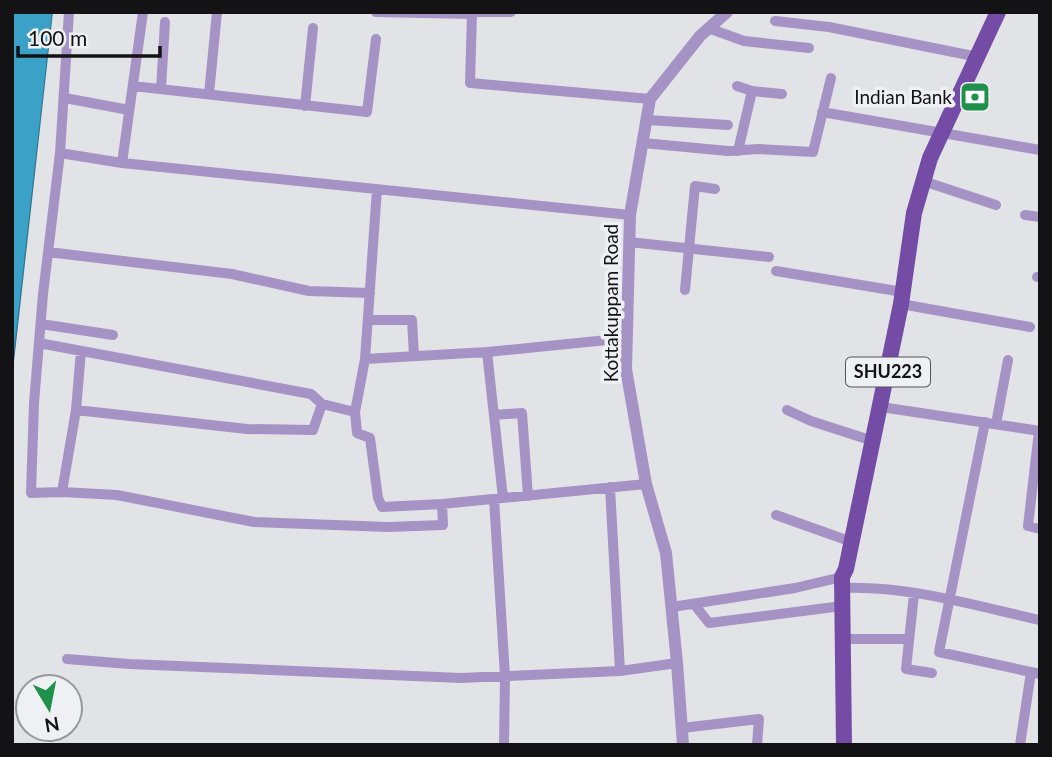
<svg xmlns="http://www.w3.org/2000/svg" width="1052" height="757" viewBox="0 0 1052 757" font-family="Lato,sans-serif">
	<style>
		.water { fill: #3ba1c6; stroke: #2f7691; stroke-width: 2 }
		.pier { fill: #e2e3e7 }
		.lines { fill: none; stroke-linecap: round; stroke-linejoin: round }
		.minor { stroke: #a693c5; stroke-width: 10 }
		.tertiary { stroke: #a693c5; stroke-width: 12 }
		.primary { stroke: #744ca6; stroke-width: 16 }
		.labels { text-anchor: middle; stroke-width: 7; stroke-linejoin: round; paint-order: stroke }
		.shield { fill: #eff0f4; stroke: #555558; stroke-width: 2 }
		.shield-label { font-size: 18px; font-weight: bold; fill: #131315 }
		.poi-label { font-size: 19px; fill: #131315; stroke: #eff0f4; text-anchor: end }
		.street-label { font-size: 19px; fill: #131315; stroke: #eff0f4 }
	</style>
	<rect width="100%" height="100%" fill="#e2e3e7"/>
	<!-- water -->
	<path class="water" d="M12,12H53L12,376Z"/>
	<!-- pier -->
	<path class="pier" d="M53,12H56L18,364L15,378L12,380Z"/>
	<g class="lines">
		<!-- minor -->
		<path class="minor" d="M69,12L60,153L43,294L34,403L31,493L62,492L117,495L254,522L388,527L443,525L442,504
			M143,12L122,163L630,215
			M376,12L472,14L470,83L650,99
			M472,12H511
			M775,21L829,27L978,57
			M708,28L744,41L809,48
			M133,86L367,112L376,39
			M737,86L752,91L782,94
			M161,89L165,22
			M209,94L217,12
			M65,98L129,110
			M305,106L313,28
			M822,112L1040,150
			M647,120L728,125
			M643,143L728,151L759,149L813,152L831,78
			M738,151L752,91
			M60,153L122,163
			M923,181L996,205
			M377,189L365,359L355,412L357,433L370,438L378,498L382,507L442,504L646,484
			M1025,215L1040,217
			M629,242L769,257
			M48,252L232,274L309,291L370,293
			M776,271L903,292
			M1037,277H1040
			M685,290L695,186L715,189
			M901,304L1030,327
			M368,320H412L414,356
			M41,324L113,335
			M39,343L311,394L322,404L355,412
			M365,359L487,352
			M881,407L1040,431
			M76,410L81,351
			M787,410L811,421L873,441
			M494,415L522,413L528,496
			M985,422L939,652L1040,674
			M996,424L1008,360
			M1039,431L1028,526L1040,529
			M62,492L76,410L247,429L313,430L322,404
			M503,498L487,352L627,338
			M494,499L505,676L504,745
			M776,515L852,542
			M842,588C908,585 976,606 1040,620
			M914,594L906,669L932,673
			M694,604L709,623L842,606
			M672,607L795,588L842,577
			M843,639H909
			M67,659L129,664L461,678L620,671L610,487
			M620,671L677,663
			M682,728L759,719L757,745
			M1020,745L1031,672"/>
		<!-- tertiary -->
		<path class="tertiary" d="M683,745L677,663L666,553L646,484L626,369L630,215L650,99L700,36L727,12"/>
		<!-- primary -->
		<path class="primary" d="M844,745L842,577L846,569L901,304L914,213L930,158L998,12"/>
	</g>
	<!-- icons -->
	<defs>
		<g id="bank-square" transform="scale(1.575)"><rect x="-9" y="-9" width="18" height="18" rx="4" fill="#1f9049" stroke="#eff0f4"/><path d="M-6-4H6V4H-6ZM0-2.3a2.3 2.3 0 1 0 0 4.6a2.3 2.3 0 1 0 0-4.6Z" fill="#fff"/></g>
	</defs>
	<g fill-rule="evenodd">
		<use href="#bank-square" x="975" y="97"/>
	</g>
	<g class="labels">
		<!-- shield labels -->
		<rect class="shield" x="846" y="357.5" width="84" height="29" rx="5"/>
		<g class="shield-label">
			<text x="888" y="378">SHU223</text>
		</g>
		<!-- poi labels -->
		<g class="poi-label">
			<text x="952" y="104">Indian Bank</text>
		</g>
		<!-- street labels -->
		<g class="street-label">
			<text transform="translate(611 303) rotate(-90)" y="7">Kottakuppam Road</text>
		</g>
	</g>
	<!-- border -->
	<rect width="1052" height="757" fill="none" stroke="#131315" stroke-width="28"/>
	<!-- north arrow -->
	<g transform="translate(49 708) rotate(170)"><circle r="33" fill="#eff0f4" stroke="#97989b" stroke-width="2"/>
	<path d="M0-5L12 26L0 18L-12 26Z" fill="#1f9049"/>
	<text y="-10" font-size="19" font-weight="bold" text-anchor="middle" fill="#131315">N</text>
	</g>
	<!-- scale -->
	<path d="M18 46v10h142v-10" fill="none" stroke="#131315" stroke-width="3.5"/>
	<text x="28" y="46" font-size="21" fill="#131315" stroke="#eff0f4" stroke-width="5" paint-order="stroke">100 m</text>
</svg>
